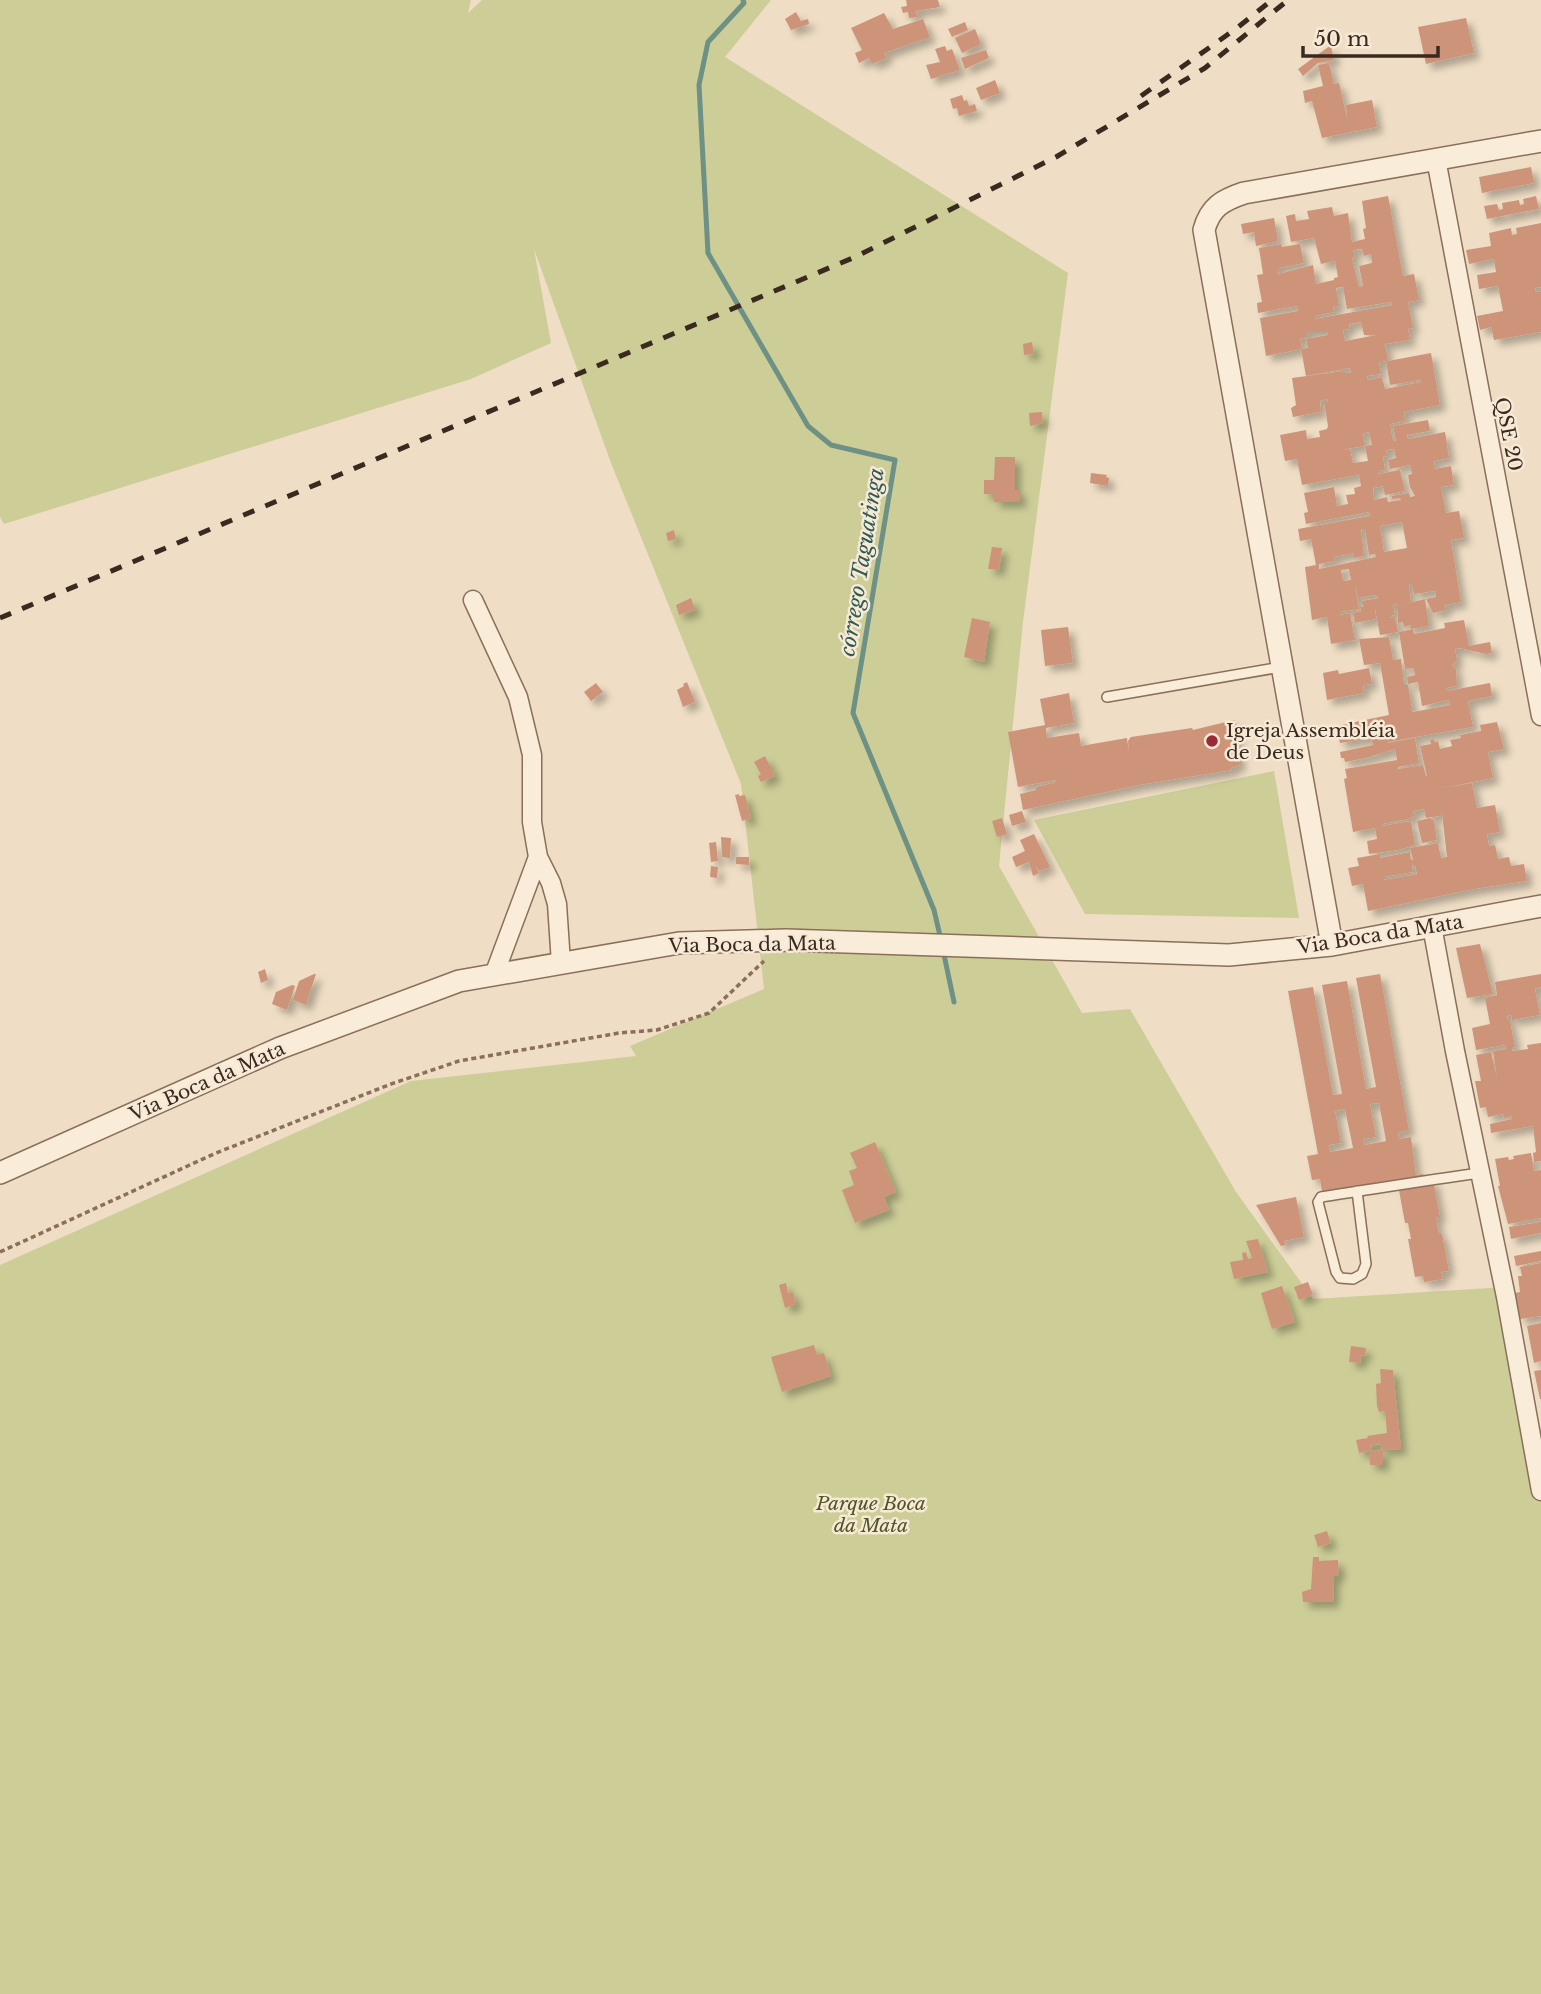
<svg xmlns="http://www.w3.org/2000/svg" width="1541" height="1994" viewBox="0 0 1541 1994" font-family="'Libre Baskerville',serif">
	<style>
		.green { fill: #cdcd98 }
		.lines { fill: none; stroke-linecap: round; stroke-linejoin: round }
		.stream { stroke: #6d9184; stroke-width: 5 }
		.building { fill: #cd947a; fill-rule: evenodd; filter: url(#shadow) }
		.service-casing { stroke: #8a6f5b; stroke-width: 12 }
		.minor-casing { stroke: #8a6f5b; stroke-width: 21 }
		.tertiary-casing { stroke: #8a6f5b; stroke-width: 24 }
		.path { stroke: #8a6f5b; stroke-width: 3.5; stroke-dasharray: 5 3.5; stroke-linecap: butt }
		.service { stroke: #f9ecd8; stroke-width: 9 }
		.minor { stroke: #f9ecd8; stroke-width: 18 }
		.tertiary { stroke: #f9ecd8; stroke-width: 21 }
		.rail { stroke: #3a291f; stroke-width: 5; stroke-dasharray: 12 12; stroke-linecap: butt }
		.poi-dot { fill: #9a2a37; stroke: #f6e9d5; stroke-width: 2.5 }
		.labels { text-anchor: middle; stroke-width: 5; stroke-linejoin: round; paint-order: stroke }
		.street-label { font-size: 19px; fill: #3a291f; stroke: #f6e9d5 }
		.poi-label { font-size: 19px; fill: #3a291f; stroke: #f6e9d5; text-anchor: start }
		.park-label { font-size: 19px; font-style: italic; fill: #4f5625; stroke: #f6e9d5 }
		.water-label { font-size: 21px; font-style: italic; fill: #2e5a52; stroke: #f6e9d5 }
	</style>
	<defs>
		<filter id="shadow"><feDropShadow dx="6" dy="6" stdDeviation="3.5" flood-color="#0004"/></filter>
	</defs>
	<rect width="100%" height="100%" fill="#efdec5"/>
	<!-- green -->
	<path class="green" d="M0,0H471L468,13L482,0H771L725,57L1068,273L1023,622L999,866L1082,1013L1130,1009L1236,1192L1313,1299L1506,1287L1541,1487V1994H0V1265L411,1081L636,1056L630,1046L764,989L741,784L611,463L534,249L551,343L471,379L4,524L0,517Z
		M1274,771L1299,918L1085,914L1034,820Z"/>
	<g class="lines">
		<!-- stream -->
		<path class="stream" d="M743,0L744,3L708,42L699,85L708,253L808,426L831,445L895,460L853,713L934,910L941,940
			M943,950L954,1002"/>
	</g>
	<!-- building -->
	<path class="building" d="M906,0H938L940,7L916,11L917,17L909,18L908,12L903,13L901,7L907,6Z
		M796,12L801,21L808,19L809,24L791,30L785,19Z
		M884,13L893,29L923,19L930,37L884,53L887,58L872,64L869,58L859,63L855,53L862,50L851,28Z
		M1466,18L1474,53L1426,64L1418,27Z
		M965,22L968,30L952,37L948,29Z
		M975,29L981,44L962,53L955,38Z
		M1331,45L1334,60L1318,63L1303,76L1298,69Z
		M945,46L947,51L952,49L960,70L931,79L926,65L940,62L935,49Z
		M986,50L989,58L965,69L961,58Z
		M1329,63L1334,84L1339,83L1347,118L1346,105L1372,100L1377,127L1322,138L1312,101L1305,103L1303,91L1323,86L1318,65Z
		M995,80L1000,93L981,100L976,88Z
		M962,95L964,101L967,100L969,106L975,104L977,111L959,116L957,108L953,109L950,99Z
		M1531,167L1534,183L1482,193L1479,177Z
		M1388,196L1403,276L1414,274L1419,300L1408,302L1413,328L1408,329L1410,340L1385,344L1388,361L1431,353L1440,405L1404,412L1405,421L1390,424L1393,441H1396L1393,426L1428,420L1430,431L1407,435L1408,439L1445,432L1449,458L1434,461L1435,469L1451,466L1454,485L1441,487L1446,513L1459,511L1464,538L1451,540L1461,602L1445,605L1446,610L1433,613L1426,599L1436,597L1435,591L1414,594L1412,584H1409L1411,602L1400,605L1425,599L1429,626L1411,629L1410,625L1404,627L1403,622L1398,623L1397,604L1393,605L1395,615L1390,616V618L1395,617L1398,632L1380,635L1375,608V619L1355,623L1353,613L1361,611L1360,607H1363L1362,601L1379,598L1375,595L1358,598L1355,585L1359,609L1340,612V615L1350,613L1355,640L1331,644L1327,617L1312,620L1305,567L1316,565L1311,539L1300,541L1298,529L1370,516L1369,512L1306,524L1304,513L1308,512L1304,493L1334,487L1337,506L1348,504L1346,495L1355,494L1354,488L1361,486L1359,475L1302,485L1297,459L1285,461L1280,435L1306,430L1307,439L1320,437L1319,431L1327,429L1328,426L1324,402H1328L1327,399L1320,401L1321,412L1293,417L1291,408L1296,405L1292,378L1344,371V373H1351L1350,368L1306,376L1301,349L1308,348L1306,339L1328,335L1327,332H1309L1304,339L1300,338L1302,349L1266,356L1260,318L1298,311L1297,306L1258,313L1257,303L1262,302L1257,275L1263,274L1259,248L1281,244L1282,247L1300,244L1304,263L1279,268L1278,274L1313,265L1316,284L1334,280V278L1338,277L1335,261L1321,264L1314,238L1291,242L1286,216L1295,214L1296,221L1309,219L1307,211L1332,207L1334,216L1348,213L1352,242L1365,239L1363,229L1366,228L1362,201ZM1362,249L1364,256L1371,254L1372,263L1359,266L1363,286L1359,287L1352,258L1355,257L1353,250ZM1343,287L1347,309L1391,302L1392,305L1315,319V316L1334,312L1333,307L1339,306L1336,288ZM1361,322L1364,335H1377L1345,341L1343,330L1350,329L1349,324ZM1386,361L1390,385L1420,380L1421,382L1385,389L1382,377L1368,380L1367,376L1381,374L1379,362L1388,361ZM1369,432L1372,445L1365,446L1368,461L1353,463L1350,449L1340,450L1365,446L1363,433ZM1394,449L1396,458L1388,460L1390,469L1410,465L1412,474L1408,475L1410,487L1415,496L1410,497L1409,493L1392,496V499L1400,498L1401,500L1388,502L1387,497L1374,500L1373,488L1383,486L1385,495L1405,491L1400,470L1378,474V471L1385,470L1383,457L1387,456L1386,450ZM1402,522L1407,548L1384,552L1380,526ZM1361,529H1365L1369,555L1375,554L1376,557L1319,569V564L1335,561L1334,557L1354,553V558L1364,556ZM1349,569L1351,580L1343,581L1341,570Z
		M1536,196L1539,209L1487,219L1484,206L1497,204L1499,210L1503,209L1502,203L1519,200L1520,205L1524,204L1523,199Z
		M1274,218L1278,241L1256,246L1254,232L1243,234L1241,224Z
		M1541,223V287L1535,288L1536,292L1541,291V332L1494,340L1491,327L1480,330L1477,316L1503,311L1498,286L1479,289L1477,275L1496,272L1494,259L1469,264L1466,250L1491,246L1489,233L1511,228L1512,235L1517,234L1516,228Z
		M1032,342L1034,354L1024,355L1023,344Z
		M1042,412L1043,423L1030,426L1029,413Z
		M995,457H1015V490H1020V502H994V494H984V480H994Z
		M1091,473L1107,475L1106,477L1109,478L1108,486L1090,483Z
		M674,530L676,539L668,541L666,533Z
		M992,547L1002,548L999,570L988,569Z
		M691,598L695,610L679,615L676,605Z
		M972,618L990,622L984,662L964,657Z
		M1464,620L1469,646L1490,642L1492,653L1486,654L1460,648L1455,649L1457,660L1452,666L1456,669L1457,686L1446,688L1447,691L1490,683L1492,696L1468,701L1473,727L1387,742V743L1415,738L1419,763L1398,767V769L1423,765L1426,776H1427L1420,746L1431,744L1430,740L1434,739L1435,742L1438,741L1440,749L1452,746L1450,740L1461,738L1460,735L1481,731L1480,725L1497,722L1504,749L1488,752L1493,778L1438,789L1472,783L1477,808L1495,805L1500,832L1487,834L1489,846L1495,845L1498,859L1509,857L1511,866L1524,864L1527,881L1474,889L1368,911L1363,884L1352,886L1348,868L1359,866L1357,858L1380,854V858L1410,852L1411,860H1413L1410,848L1438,843L1441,858L1447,857L1442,813H1439V816L1426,818L1424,809L1413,811L1415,816L1408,819L1382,824V826L1411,821L1415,845L1398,850L1369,854L1367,841L1377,839L1375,828L1353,832L1344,779L1347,778L1345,769L1397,760L1395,749L1366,758L1345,762L1344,758H1341L1340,752L1373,745L1371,738L1340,743L1336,726L1389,715L1380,663L1364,665L1359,639L1389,637L1393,660L1401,659L1404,685H1408L1412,709H1410L1413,712L1450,705L1449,700L1422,706L1418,682L1408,684L1407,677L1415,675L1414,668L1405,669L1399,632L1413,629L1414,634L1445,628L1444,623ZM1412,865H1415L1417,874L1384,880V877L1413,872Z
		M1068,627L1073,663L1045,666L1041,630Z
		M1369,668L1372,684L1363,685L1364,693L1327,700L1323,673L1338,670L1339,674Z
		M687,682L695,702L683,707L677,690L684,686L683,684Z
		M596,683L603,692L591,701L584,692Z
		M1069,693L1074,723L1046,728L1047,738L1079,733L1081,746L1127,738L1129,754L1128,741L1131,737L1192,728L1193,730L1234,720L1238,728L1235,730L1240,765L1231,768L1232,770L1139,785L1023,810L1020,794L1036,790V787L1056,782L1055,780L1018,787L1008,732L1045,725L1040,699Z
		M765,756L775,776L761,782L758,776L761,774L754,762Z
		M739,794V796L745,795L751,818L742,821L735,795Z
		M1022,811L1026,822L1012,826L1009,815Z
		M1002,818L1007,834L997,837L992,821Z
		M1430,818L1434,820L1437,840L1422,843L1417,821Z
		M1034,834L1050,867L1039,871L1035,864L1039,873L1033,876L1029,862L1016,867L1012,857L1025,851L1020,840Z
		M721,837L731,838L730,858L722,857Z
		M716,842L718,861L711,862L709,843Z
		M736,857H749V865L736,864Z
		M711,866L718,867L717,878L710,877Z
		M1480,944L1493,994L1467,998L1456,948Z
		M265,969L268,980L261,983L258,972Z
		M314,974H316L306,1005L293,1000L299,981Z
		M1380,974L1409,1130L1398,1133L1399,1139L1411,1137L1416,1175L1423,1174L1425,1181L1433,1179L1440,1217H1436L1439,1234H1442L1449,1271L1441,1272L1443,1279L1424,1282L1423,1276L1415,1277L1408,1239H1411L1408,1223H1405L1398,1185L1406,1184L1404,1178L1322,1192L1320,1179L1312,1180L1307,1156L1318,1154L1288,991L1313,987L1333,1095L1342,1094L1322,985L1347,981L1366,1089L1376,1087L1356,978ZM1379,1103L1386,1141L1365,1145L1363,1139L1376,1137L1370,1104ZM1345,1109L1353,1148L1330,1152L1329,1145L1341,1143L1335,1111Z
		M1541,974V987L1535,989L1540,1015L1512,1020L1511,1015L1507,1016L1508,1021H1510L1515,1047L1512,1048V1051L1528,1049L1527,1045L1541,1043V1161L1534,1162L1533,1153L1536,1152L1533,1126L1491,1133L1490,1124L1512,1119V1116L1504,1118L1503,1114L1488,1117L1486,1107L1480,1108L1475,1081H1481L1476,1055L1491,1052L1497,1078L1493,1051L1506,1049L1505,1045L1476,1050L1472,1028L1490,1024L1485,998L1497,995L1495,982Z
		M292,985L295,986L287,1010L272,1004L276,992Z
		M875,1142L896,1192L884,1197L889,1210L855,1223L842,1190L854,1185L849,1171L857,1168L850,1153Z
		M1531,1153L1534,1171L1541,1170V1218L1508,1224L1498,1186H1500L1495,1159L1508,1157L1509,1160L1514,1159L1513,1156Z
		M1296,1197L1304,1237L1284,1241L1286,1245L1281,1246L1256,1205Z
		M1541,1222V1233L1511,1239L1509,1227Z
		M1258,1239L1268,1272L1234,1279L1230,1262L1243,1260L1242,1253L1246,1252L1248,1259L1252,1258L1246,1241Z
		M1541,1251V1261L1516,1266L1514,1256Z
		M1541,1263V1316L1520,1319L1515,1293L1520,1292L1518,1276H1522L1520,1267Z
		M1308,1282L1313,1295L1299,1300L1294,1287Z
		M786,1283L788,1293L793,1292L796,1304L785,1308L779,1285Z
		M1282,1286L1295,1322L1272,1329L1261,1293Z
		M1541,1323V1361L1534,1363L1527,1326Z
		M814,1345L817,1355L824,1353L831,1376L782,1392L771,1357Z
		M1351,1346L1366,1348L1365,1356L1361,1355L1360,1363L1349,1362Z
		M1380,1369L1393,1370L1401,1449L1382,1450L1381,1444L1371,1445L1372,1451L1383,1450V1465H1370L1369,1451L1359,1453L1356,1440L1368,1438L1367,1436L1387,1433L1385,1411L1379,1412L1377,1406L1376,1384L1381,1383Z
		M1541,1370V1399H1540L1534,1371Z
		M1327,1531L1331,1543L1318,1547L1314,1535Z
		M1313,1557H1319V1561L1338,1560L1339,1576H1334L1333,1602H1303L1302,1592L1311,1589Z"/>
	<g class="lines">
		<!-- service casing -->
		<g class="service-casing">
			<path id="service" d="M1107,697L1281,667
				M1357,1191L1366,1264L1362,1274L1353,1279L1340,1278L1336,1272L1318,1202L1321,1197C1374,1189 1427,1180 1480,1173"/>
		</g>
		<!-- minor casing -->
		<g class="minor-casing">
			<path id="minor" d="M1436,159L1541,716
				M473,600L518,697L532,755V822L538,857L551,883L557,904L561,963
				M1432,926L1455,1051L1506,1297L1541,1491
				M494,975L538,857"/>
		</g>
		<!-- tertiary casing -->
		<g class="tertiary-casing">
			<path id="tertiary" d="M1332,945L1204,230C1210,207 1223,200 1244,193L1541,141
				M0,1173L280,1048L459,981L679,943L786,940L1229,955L1332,945L1541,906"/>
		</g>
		<!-- path -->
		<path class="path" d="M0,1252L216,1153L391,1084L459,1061L619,1033L657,1030L709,1013L764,961"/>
		<!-- service -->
		<use href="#service" class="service"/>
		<!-- minor -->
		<use href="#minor" class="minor"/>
		<!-- tertiary -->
		<use href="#tertiary" class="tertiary"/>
		<!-- rail -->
		<path class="rail" d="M1141,96L1237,28L1272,0
			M0,618L855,257L1056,157L1205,68L1288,0"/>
	</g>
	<!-- markers -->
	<circle class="poi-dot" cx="1212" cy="741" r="7"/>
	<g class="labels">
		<!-- street labels -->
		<g class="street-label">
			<text transform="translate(1509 434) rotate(79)" y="7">QSE 20</text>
			<text transform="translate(1380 934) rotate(-9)" y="7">Via Boca da Mata</text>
			<text transform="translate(752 944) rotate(-1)" y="7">Via Boca da Mata</text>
			<text transform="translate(207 1081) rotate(-24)" y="7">Via Boca da Mata</text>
		</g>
		<!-- poi labels -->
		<g class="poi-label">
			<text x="1226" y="737">Igreja Assembléia<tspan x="1226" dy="22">de Deus</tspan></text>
		</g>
		<!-- park labels -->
		<g class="park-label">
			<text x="871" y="1510">Parque Boca<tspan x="871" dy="22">da Mata</tspan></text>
		</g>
		<!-- water labels -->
		<g class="water-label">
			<text transform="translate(862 562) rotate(-81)" y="7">córrego Taguatinga</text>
		</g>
	</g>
	<!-- scale -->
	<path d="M1303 46v10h135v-10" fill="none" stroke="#3a291f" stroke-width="3.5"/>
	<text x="1314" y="46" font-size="21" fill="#3a291f" stroke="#f6e9d5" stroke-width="5" paint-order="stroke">50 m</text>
</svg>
